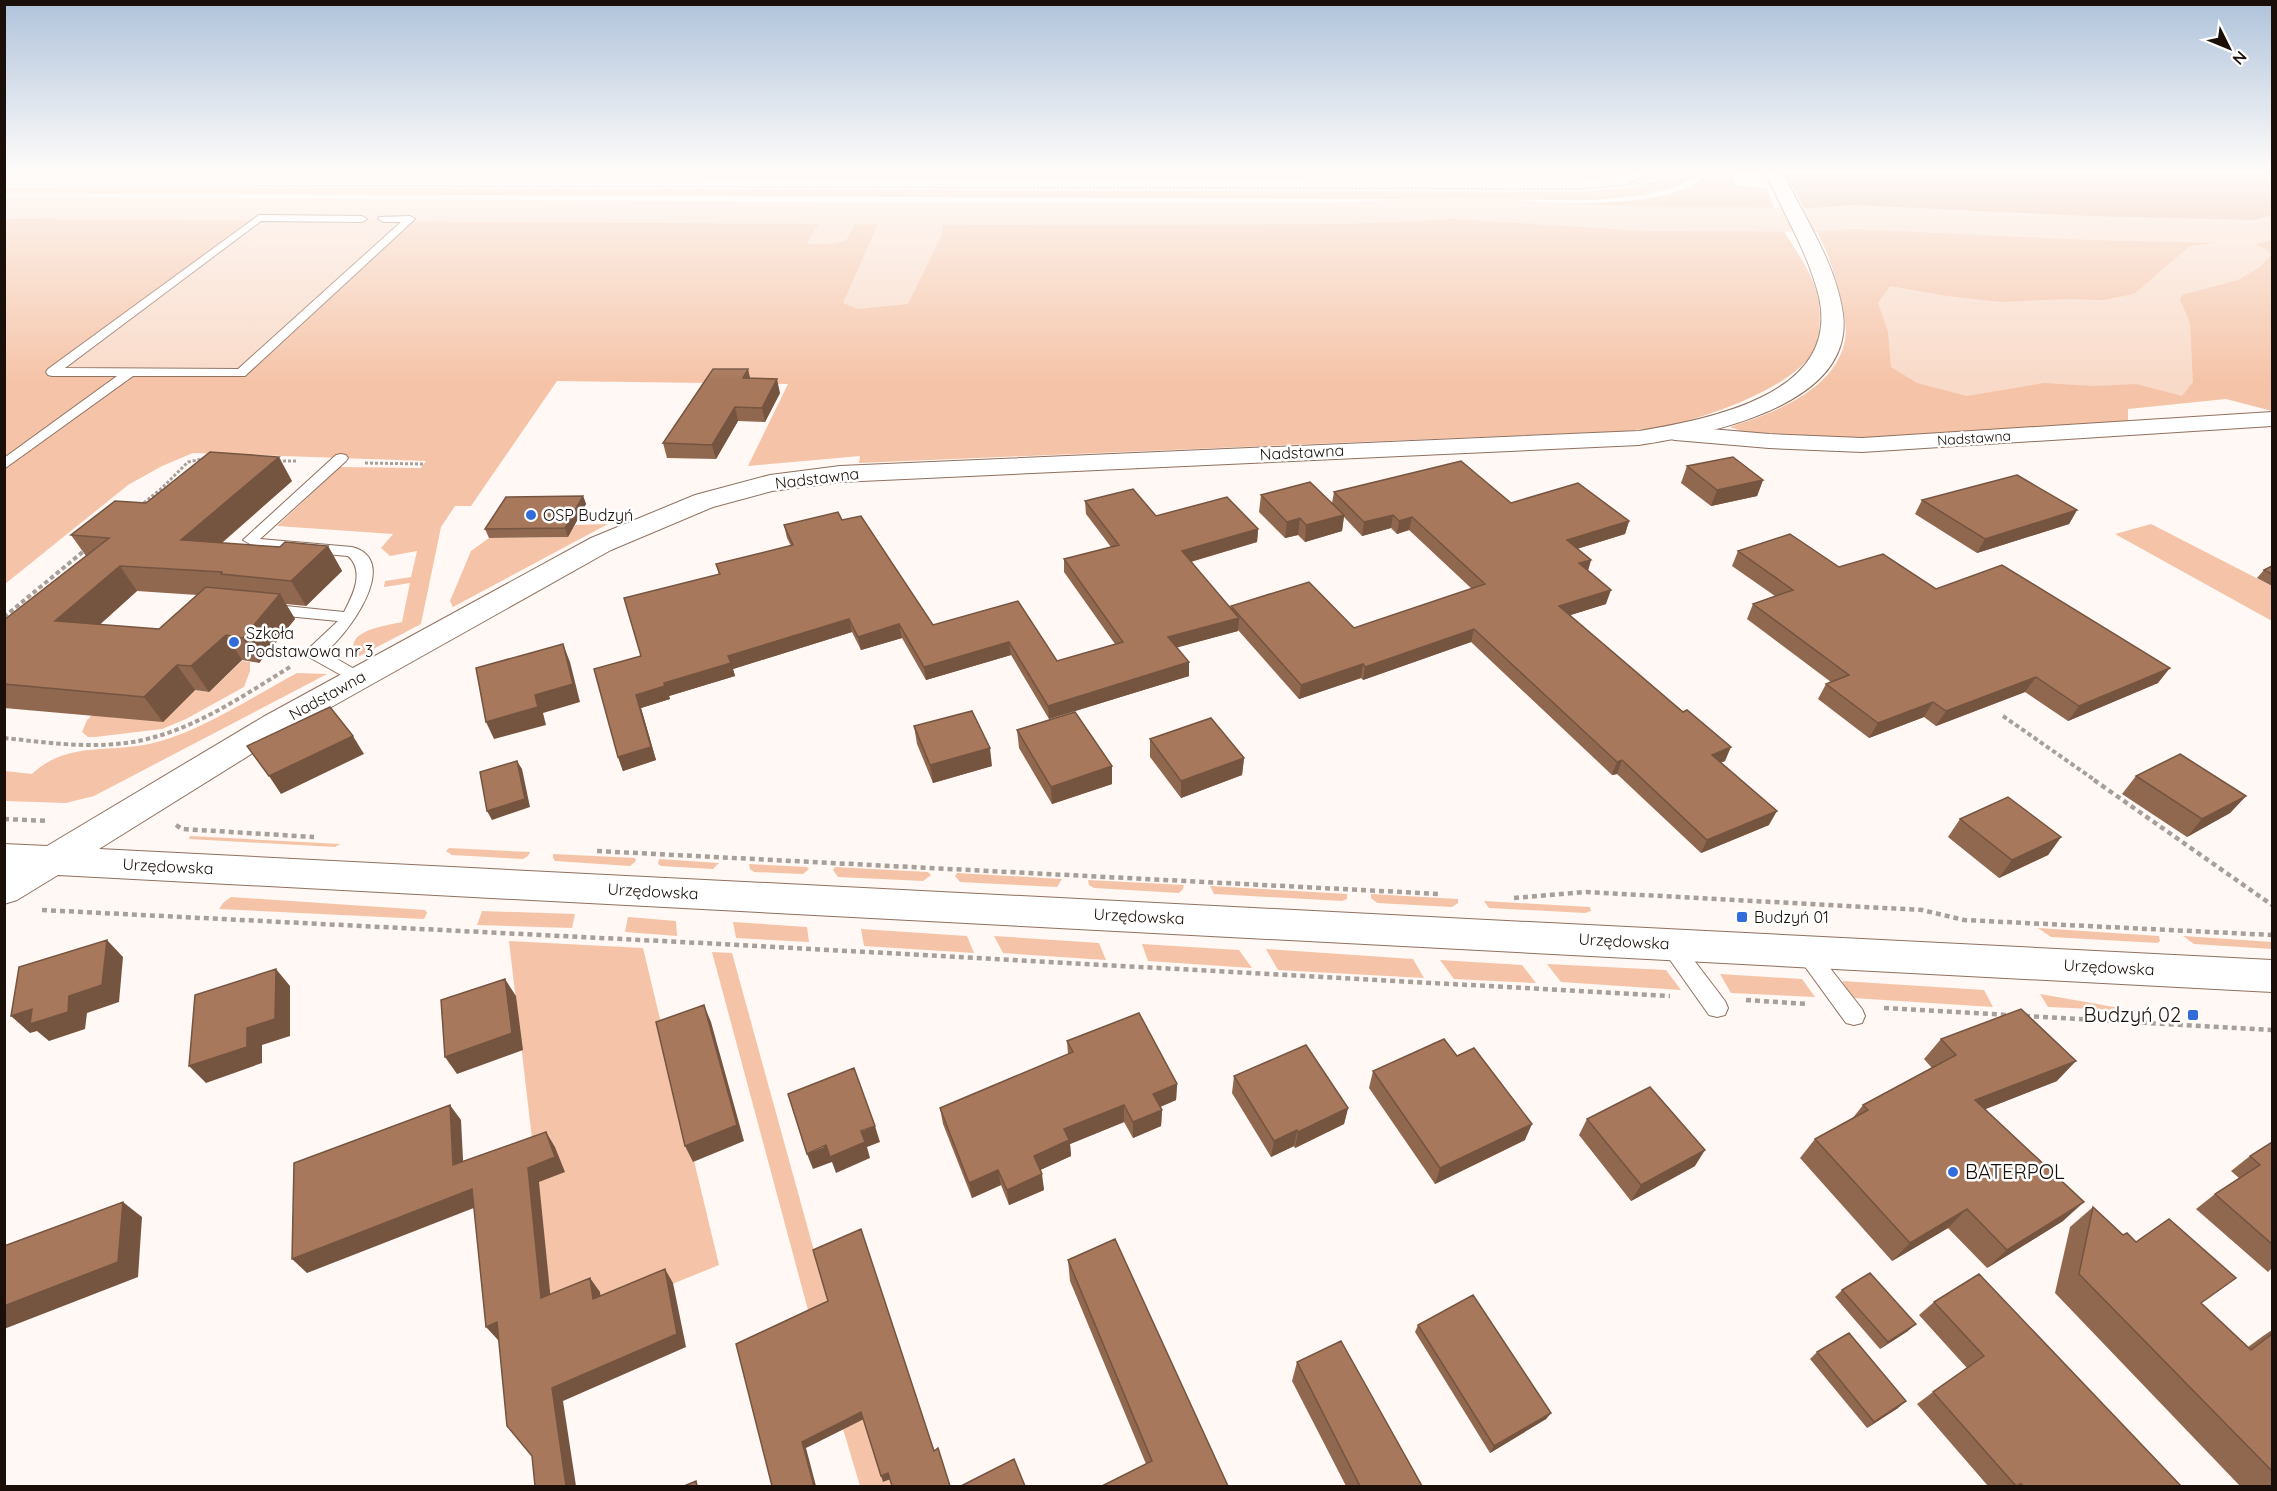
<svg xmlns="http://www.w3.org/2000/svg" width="2277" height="1491" viewBox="0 0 2277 1491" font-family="Quicksand,sans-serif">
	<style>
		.green { fill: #f5c4a8 }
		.forest { fill: #e9b699 }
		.water { fill: #f9dac8 }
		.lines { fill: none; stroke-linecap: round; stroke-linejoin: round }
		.stream { fill: #f9dac8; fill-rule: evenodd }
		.river { fill: #f9dac8; fill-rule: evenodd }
		.service-casing { stroke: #8e705f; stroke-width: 2 }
		.minor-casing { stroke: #8e705f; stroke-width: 2 }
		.tertiary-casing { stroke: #8e705f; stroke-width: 2 }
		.path-far3 { stroke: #a79f99; stroke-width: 2; stroke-dasharray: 2 1.5; stroke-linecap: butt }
		.path-far2 { stroke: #a79f99; stroke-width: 3; stroke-dasharray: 3 2; stroke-linecap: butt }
		.path-far1 { stroke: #a79f99; stroke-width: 4; stroke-dasharray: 4.5 3; stroke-linecap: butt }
		.path { stroke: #a79f99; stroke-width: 4.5; stroke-dasharray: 5 4; stroke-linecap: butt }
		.service { fill: #fff; fill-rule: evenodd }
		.minor { fill: #fff; fill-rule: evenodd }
		.tertiary { fill: #fff; fill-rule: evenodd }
		.wall { fill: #90674f; fill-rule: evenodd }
		.shaded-wall { fill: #755440 }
		.building { fill: #a7785c; stroke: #755440; stroke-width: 1.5 }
		.poi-dot { fill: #326cda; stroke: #fff; stroke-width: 2 }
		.labels { text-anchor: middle; stroke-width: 5; stroke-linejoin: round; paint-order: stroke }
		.far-street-label { font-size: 14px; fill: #1b1009; stroke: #fff }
		.street-label { font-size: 16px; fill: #1b1009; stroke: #fff }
		.poi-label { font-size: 16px; fill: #1b1009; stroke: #fff; text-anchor: start }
		.near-poi-label { font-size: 20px; fill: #1b1009; stroke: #fff; text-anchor: end }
	</style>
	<rect width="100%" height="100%" fill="#fff8f4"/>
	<!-- green -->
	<path class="green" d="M1674,171L1725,172L1731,173L1735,185L1767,188L1777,216L1644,217L1453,207L1345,212H916L924,203H1595C1628,201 1684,199 1707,174L1702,172C1671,195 1631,197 1593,200L4,193L5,187L1577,192C1609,190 1647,190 1674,171Z
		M5,209L981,217H1358L1452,212L1651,223L1777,220C1791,245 1812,269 1818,298C1821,313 1821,338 1813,352C1791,388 1712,415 1672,425C1658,429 1641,429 1626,431L859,463L860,456L748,466L788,384L557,381L471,506H455L441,527L421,624L358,657C339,631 385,626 402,622L410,583L384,587L385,581L411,577L417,551L390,556L381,548L393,534L277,526L340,467L421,468L426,461L193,453L162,466L128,485L5,584Z
		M1851,218L2257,233L2272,229V411L2226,399L2128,409V422L1861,438L1744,432L1730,427C1770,414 1829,393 1843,348C1850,327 1842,305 1837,285C1831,262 1824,242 1811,221Z
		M608,524L453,607L450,601L471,551L489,538L568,537L575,525Z
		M2151,524L2272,586V621L2115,534Z
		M242,661L250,662V671L244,687L186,719L162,729L95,737H88L82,732L87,720L92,715L195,690L209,692Z
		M297,673L327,674L94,796L66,803L5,801V771L32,774C65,743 102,752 144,745C192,737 252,697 297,673Z
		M190,836L340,844L335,847L189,839Z
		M449,848L530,852L528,856L523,859L452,855L446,851Z
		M553,854L635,858L636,861L630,866L555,861L553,858Z
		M659,859L719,863L713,869L661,866L658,864Z
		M749,864L807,867L809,869L803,874L754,872L750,869Z
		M835,867L928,872L931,875L923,881L838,877L833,870Z
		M957,873L1062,879L1057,887L960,882L955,876Z
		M1088,880L1184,885L1183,889L1179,893L1094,888L1089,885Z
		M1210,886L1347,894V899L1342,901L1214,894Z
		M1371,894L1458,899V903L1452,907L1377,903L1371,898Z
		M231,897L425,910L427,913L424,919L219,909L223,903Z
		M1484,901L1590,907L1591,911L1585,913L1489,908Z
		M482,911L575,914L572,928L477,925Z
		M628,917L676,921L677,936L625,932Z
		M733,922L807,927L809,942L736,938Z
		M2038,928L2159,936L2160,941L2158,943L2051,937Z
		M861,929L967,936L974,953L864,946Z
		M994,936L1099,943L1106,960L1003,953Z
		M2183,936L2272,942V949L2194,944Z
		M509,941L643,948L719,1265L603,1312L599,1292L552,1311Z
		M1142,944L1239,950L1252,968L1148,961Z
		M1266,949L1413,959L1424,978L1278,970Z
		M712,952L732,953L816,1258L884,1482L891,1479L893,1486H860L812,1325Z
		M1440,960L1522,965L1536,983L1454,979Z
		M1547,964L1666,970L1681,990L1561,982Z
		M1720,974L1802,979L1815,997L1731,993Z
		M1842,981L1984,990L1993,1007L1853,998Z
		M2040,994L2137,1011L2048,1007Z"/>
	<!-- forest -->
	<path class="forest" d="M1784,171H2272V223L2248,229L1851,214L1808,216Z"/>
	<!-- water -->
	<path class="water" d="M5,171H1640L1606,179L1573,181L5,178Z
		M821,219L857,220L846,241L829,244H807Z
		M262,220L360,221L359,223C374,223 387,221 403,221L239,369H63Z
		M934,223L943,225L941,237L908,304L858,309L843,303L878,224Z
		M2232,241L2256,244L2272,254L2260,267L2238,280L2182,295L2180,299L2190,323L2193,382L2182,396L2136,384L2095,386L2044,383L1967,396L1917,383L1891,367L1888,332L1878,303L1890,286L1947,296L2001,302L2067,299L2103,300L2134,294L2190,246Z"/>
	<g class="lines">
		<!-- stream -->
		<path class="stream" d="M384,209L386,210V212L370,224H366V222Z"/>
		<!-- river -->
		<path class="river" d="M4,197L975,203L1351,202L1454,197L1644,207L1813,208L1853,205L2089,216L2254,220L2272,215V240L2256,244L2089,240L1853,229L1813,232L1644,231L1454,219L1351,224L975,225L4,219Z"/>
		<!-- service casing -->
		<g class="service-casing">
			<path id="service" d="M259,215L362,216L367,219L362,222L261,221L65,368L238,369L401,222H383L378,219L379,217L410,216L415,219L245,376H133L4,469V458L117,376H52L48,375L46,372L48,369Z
				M341,454L346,455L348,458L346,461L260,539L352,547C403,560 347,636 325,652L363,674L365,678L363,682L357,684L307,656L305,652L338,621L266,614L258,609L266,604L344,612C353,595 365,571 348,556L257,548L243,540L336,455Z
				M1670,935L1677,938L1725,1001L1728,1008L1725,1015L1717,1017L1709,1015L1663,950L1660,944L1663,938Z
				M1805,942L1812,945L1862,1009L1865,1016L1862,1023L1854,1025L1846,1023L1798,957L1794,951L1798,945Z"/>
		</g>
		<!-- minor casing -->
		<g class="minor-casing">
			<path id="minor" d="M2272,412V426L1862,452L1769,448L1675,440L1666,438L1663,433L1666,428L1675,426L1769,434L1862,438Z"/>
		</g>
		<!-- tertiary casing -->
		<g class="tertiary-casing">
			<path id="tertiary" d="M1765,171H1782C1804,217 1836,263 1843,314C1855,407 1704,435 1639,445L840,482L772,491L713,507L611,550L285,733L99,849L2272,960V992L58,875L17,900L4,904V844L47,846L263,717L591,538L695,495L770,475L840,466L1639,431C1709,419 1841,395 1819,297C1808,252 1783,213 1765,171Z"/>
		</g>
		<!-- path-far3 -->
		<path class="path-far3" d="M1628,183L1662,171
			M4,185L1580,189L1638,184L1670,171"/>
		<!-- path-far2 -->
		<path class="path-far2" d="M278,461H297
			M365,463L424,464
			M140,506L162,488L188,462L207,458"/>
		<!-- path-far1 -->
		<path class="path-far1" d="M4,617L85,550
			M2003,716L2096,781
			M4,738C52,743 103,751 151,738C201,725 246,694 290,667"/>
		<!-- path -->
		<path class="path" d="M2094,780L2272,905
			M4,819L49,821
			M176,825L182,829L314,837
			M597,851L1440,894
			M1514,898L1586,892L1922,910L1964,920L2272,935
			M42,910L721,944L1670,996
			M1746,1000L1807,1004
			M1884,1008L2008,1015
			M2025,1016L2272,1030"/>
		<!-- service -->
		<use href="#service" class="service"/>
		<!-- minor -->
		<use href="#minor" class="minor"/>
		<!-- tertiary -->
		<use href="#tertiary" class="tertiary"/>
	</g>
	<!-- wall -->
	<path class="wall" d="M748,369L750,379L780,393L765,422L738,421L716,459L667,458L663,443Z
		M1687,466L1763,480L1757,496L1711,506L1681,483Z
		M292,481L222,543L280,547L328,546L342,571L306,606L286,604L295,619L259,663L242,660L209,692L195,690L163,722L4,708V620L86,556L71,535L146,503ZM137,591L197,595L159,629L99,625Z
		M1334,492L1511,503L1629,521L1625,534L1577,549L1591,560L1588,571L1606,604L1570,615L1725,761L1720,763L1769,825L1701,853L1617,774L1612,775L1471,642L1363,680L1361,678L1299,699L1238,630V631L1177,647L1189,676L1049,719L1011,655L926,680L902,638L861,650L852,632L733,669L735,676L669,696L670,699L641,708L656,760L623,771L618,757L641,656L719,575L716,564L791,546L787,538L784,525L842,520L933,625L1018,601L1057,661L1115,644L1064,572V559L1111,547L1086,514L1085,501L1156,516L1258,529L1257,542L1191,562L1231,608L1354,628L1472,589L1409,530L1397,534L1391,528L1362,536L1344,517L1342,531L1305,542L1298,535L1285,538L1259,512L1261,495L1332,503Z
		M583,496L586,504L568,537L489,538L485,529Z
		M1922,500L2077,510L2069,524L1977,553L1915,514Z
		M1738,551L1839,567L1936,589L2158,683L2068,721L2025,692L1936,726L1924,717L1869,738L1818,699L1826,684L1831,682L1747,619L1753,604L1775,596L1732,566Z
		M2272,566V586L2257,578L2264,570Z
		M914,726L992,766L933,783L917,744Z
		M1017,730L1112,766V784L1052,804L1019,748Z
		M1150,739L1244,758L1242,775L1181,798L1150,757Z
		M2136,776L2246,796L2230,813L2187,837L2122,794Z
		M1960,819L2061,837L2048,855L1999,878L1948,837Z
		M1941,1039L2057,1081L1985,1109L2063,1221L1987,1268L1948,1228L1892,1261L1800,1158L1815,1139L1852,1119L1863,1105L1932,1068L1924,1059Z
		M1067,1041L1177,1084L1176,1100L1160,1107L1162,1110L1161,1126L1133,1138L1124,1122L1070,1144L1071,1156L1040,1170L1044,1190L1009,1205L1001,1185L972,1198L943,1124L940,1108L1068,1054Z
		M1457,1056L1525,1140L1435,1184L1369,1088L1373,1071Z
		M1234,1076L1348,1108L1344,1124L1295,1148L1294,1146L1271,1157L1232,1093Z
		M1587,1119L1695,1166L1631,1201L1579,1135Z
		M2272,1142V1268L2268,1272L2196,1209L2215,1194L2239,1178L2231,1171L2250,1156Z
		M2093,1207L2123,1235L2201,1303L2248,1347L2263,1336L2272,1330V1486H2240L2055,1293L2070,1227Z
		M1068,1260L1228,1486L1146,1464L1070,1281Z
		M1842,1290L1908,1331L1880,1349L1835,1297Z
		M1934,1302L2181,1486H1988L1917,1404L1933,1392L1967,1368L1919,1315Z
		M1418,1325L1551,1413L1546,1419L1490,1453L1415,1332Z
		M1817,1352L1898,1408L1867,1428L1810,1359Z
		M1297,1362L1422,1486H1346L1292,1381Z"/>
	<!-- shaded-wall -->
	<path class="shaded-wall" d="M748,369L751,383L743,378Z
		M777,379L780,393L765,422L762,408Z
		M735,407L738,421L716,459L712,445Z
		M279,457L292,481L197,564L181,540Z
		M1763,480L1757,496L1711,506L1717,490Z
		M583,496L586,504L568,537L565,528Z
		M2077,510L2069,524L1977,553L1985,539Z
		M1344,515L1342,531L1305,542L1306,525Z
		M1393,515L1391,528L1362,536L1364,522Z
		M1412,517L1409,530L1397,534L1399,521Z
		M1300,518L1298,535L1285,538L1287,522Z
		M1629,521L1625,534L1563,553L1567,540Z
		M1258,529L1257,542L1182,564V551Z
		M328,546L342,571L306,606L291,581Z
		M1591,560L1587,573L1579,563Z
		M120,566L137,591L75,647L55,621Z
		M1611,590L1606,604L1555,620L1559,606Z
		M280,594L295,619L259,663L243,638Z
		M1239,618L1238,631L1168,650V637Z
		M849,619L852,632L733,669L735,676L669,696L670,699L641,708L656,760L623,771L618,757L636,695L728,656Z
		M899,624L902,638L861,650L858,637Z
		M1474,629L1471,642L1363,680L1365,667Z
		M226,635L242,660L209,692L191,666Z
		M1009,642L1011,655L926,680L924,667Z
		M563,644L570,662L580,702L543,713L546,725L494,739L486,722L535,695Z
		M1189,662V676L1049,719L1048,706Z
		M1363,664L1361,678L1299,699L1301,685Z
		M177,665L195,690L163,722L144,697Z
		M2170,668L2158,683L2068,721L2079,706Z
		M2036,677L2025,692L1936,726L1946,711Z
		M1933,702L1924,717L1869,738L1878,723Z
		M353,736L364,754L281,794L269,776Z
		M1731,747L1725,761L1705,769L1712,755Z
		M990,748L992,766L933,783L930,765Z
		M1244,758L1242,775L1181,798V781Z
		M1622,760L1617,774L1612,775L1617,762Z
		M517,761L522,769L530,807L492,820L487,811Z
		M1112,766V784L1052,804L1051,787Z
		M2246,796L2230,813L2187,837L2202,819Z
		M1777,811L1769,825L1701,853L1707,840Z
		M2061,837L2048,855L1999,878L2012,860Z
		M107,940L123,957L119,1002L87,1013L85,1029L49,1041L37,1031L30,1033L11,1016Z
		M276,969L290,986V1036L262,1045V1063L206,1083L189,1066L247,1028Z
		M505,979L516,996L523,1050L457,1074L445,1057Z
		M704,1005L711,1022L744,1141L693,1162L685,1146Z
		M2076,1061L2057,1081L1958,1120L1975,1100Z
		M1177,1084L1176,1100L1153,1110V1094Z
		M450,1105L461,1120L464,1179L453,1165Z
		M1124,1105V1122L1070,1144L1071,1156L1036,1172L1034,1156L1064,1129Z
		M1348,1108L1344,1124L1295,1148L1298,1132Z
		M1162,1110L1161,1126L1133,1138V1122Z
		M1532,1124L1525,1140L1435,1184L1440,1168Z
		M875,1126L880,1142L867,1147L870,1158L836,1173L832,1162L813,1169L807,1154Z
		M1297,1130L1294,1146L1271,1157L1274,1141Z
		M546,1132L555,1147L565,1172L539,1182L552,1311L541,1298L528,1168Z
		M1705,1150L1695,1166L1631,1201L1641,1185Z
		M998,1170L1001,1185L972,1198L969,1183Z
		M1042,1174L1044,1190L1009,1205L1007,1190Z
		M472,1189L484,1204L307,1273L292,1259Z
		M123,1202L142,1217L138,1277L4,1329V1306Z
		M2084,1202L2063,1221L1987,1268L2007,1250Z
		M1967,1209L1948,1228L1892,1261L1910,1243Z
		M665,1269L673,1283L686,1347L563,1401L576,1486H566L552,1388Z
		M590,1278L600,1292L603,1312L593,1299Z
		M497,1322L508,1335L498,1340L486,1327Z
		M1916,1324L1908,1331L1880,1349L1888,1342Z
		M1906,1401L1898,1408L1867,1428L1874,1422Z
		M861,1412L864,1419L806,1448L816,1486H814L802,1442Z
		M1551,1413L1546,1419L1490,1453L1494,1446Z
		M888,1473L891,1479L883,1482L881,1476Z"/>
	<!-- building -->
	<path class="building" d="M713,369H748L743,378L777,379L762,408L735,407L712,445L663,443Z
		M210,452L279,457L181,540L280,547L285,542L328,546L291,581L221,574L222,572L120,566L55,621L159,629L206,587L280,594L243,638L226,635L191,666L177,665L144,697L4,684V620L109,538L71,535L115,501L146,503Z
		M1733,457L1763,480L1717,490L1687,466Z
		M1461,461L1511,503L1578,483L1629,521L1567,540L1591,560L1579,563L1611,590L1559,606L1683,712L1687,710L1731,747L1712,755L1777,811L1707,840L1622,760L1617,762L1474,629L1365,667L1363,664L1301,685L1231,606L1309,582L1354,628L1485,584L1412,517L1399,521L1393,515L1364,522L1334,492Z
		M2017,475L2077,510L1985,539L1922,500Z
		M1310,482L1344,515L1306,525L1300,518L1287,522L1261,495Z
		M1133,489L1156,516L1227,497L1258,529L1182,551L1239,618L1168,637L1189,662L1048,706L1009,642L924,667L899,624L858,637L849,619L728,656L731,663L664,683L665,686L636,695L651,747L618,757L594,669L641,656L624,598L720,574L716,564L793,545L784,525L838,512L842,520L861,516L933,625L1018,601L1057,661L1123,642L1064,559L1119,545L1085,501Z
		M583,496L565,528L485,529L506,497Z
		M1790,534L1839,567L1883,554L1936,589L2002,565L2170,668L2079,706L2036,677L1946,711L1933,702L1878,723L1826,684L1849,675L1753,604L1793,590L1738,551Z
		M2272,566V574L2264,570Z
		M563,644L573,684L535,695L538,707L486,722L476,668Z
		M330,707L353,736L269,776L247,746Z
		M972,711L990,748L930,765L914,726Z
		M1075,712L1112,766L1051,787L1017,730Z
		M1211,718L1244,758L1181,781L1150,739Z
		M2180,754L2246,796L2202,819L2136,776Z
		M517,761L525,799L487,811L480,772Z
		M2008,797L2061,837L2012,860L1960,819Z
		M107,940L102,985L69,996L68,1012L30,1024L32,1009L11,1016L19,967Z
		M276,969L275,1019L247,1028V1047L189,1066L195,995Z
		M505,979L512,1033L445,1057L441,1000Z
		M704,1005L737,1125L685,1146L656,1022Z
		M2021,1009L2076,1061L1975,1100L2084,1202L2007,1250L1967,1209L1910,1243L1815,1139L1868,1110L1863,1105L1956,1055L1941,1039Z
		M1139,1013L1177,1084L1153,1094L1162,1110L1133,1122L1124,1105L1064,1129L1069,1140L1034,1156L1042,1174L1007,1190L998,1170L969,1183L940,1108L1073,1052L1067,1041Z
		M1444,1039L1457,1056L1474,1048L1532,1124L1440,1168L1373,1071Z
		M1306,1045L1348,1108L1298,1132L1297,1130L1274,1141L1234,1076Z
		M854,1068L875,1126L861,1131L865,1142L830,1157L826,1145L807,1154L788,1094Z
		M1650,1087L1705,1150L1641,1185L1587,1119Z
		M450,1105L453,1165L546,1132L555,1157L528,1168L541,1298L590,1278L593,1299L665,1269L677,1334L552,1388L566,1486H535L532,1456L507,1426L497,1322L486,1327L472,1189L292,1259L294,1163Z
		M2272,1142V1244L2215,1194L2260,1165L2250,1156Z
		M123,1202L118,1262L4,1306V1246Z
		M2093,1207L2123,1235L2127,1233L2136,1242L2169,1219L2236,1278L2201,1303L2251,1350L2272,1334V1471L2079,1274Z
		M861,1229L934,1451L938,1448L950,1486H892L888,1473L881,1476L861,1412L802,1442L814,1486H772L736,1344L828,1301L813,1250Z
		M1115,1239L1228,1486H1102L1152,1461L1068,1260Z
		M1870,1273L1916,1324L1888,1342L1842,1290Z
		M1979,1274L2181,1486H2023L2021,1484L2016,1486L1933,1392L1984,1356L1934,1302Z
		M1473,1295L1551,1413L1494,1446L1418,1325Z
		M1849,1333L1906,1401L1874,1422L1817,1352Z
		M1341,1341L1422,1486H1360L1297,1362Z
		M1014,1459L1025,1486H961Z
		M696,1481L697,1486H684Z"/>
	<!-- sky -->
	<linearGradient id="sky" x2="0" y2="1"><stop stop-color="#afc3db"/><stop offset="0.45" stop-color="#fffcfa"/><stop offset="1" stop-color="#fffcfa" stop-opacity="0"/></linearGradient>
	<rect width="2277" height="380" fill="url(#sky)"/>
	<!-- markers -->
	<g class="poi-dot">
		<circle cx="531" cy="515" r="6"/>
		<circle cx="234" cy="642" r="6"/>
		<rect x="1736" y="911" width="12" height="12" rx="3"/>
		<rect x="2187" y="1009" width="12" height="12" rx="3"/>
		<circle cx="1953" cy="1172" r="6"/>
	</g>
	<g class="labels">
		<!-- far-street labels -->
		<g class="far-street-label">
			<text transform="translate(1974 438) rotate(-4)" y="5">Nadstawna</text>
		</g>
		<!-- street labels -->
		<g class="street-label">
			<text transform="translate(1302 452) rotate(-3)" y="6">Nadstawna</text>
			<text transform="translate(817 478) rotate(-7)" y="6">Nadstawna</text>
			<text transform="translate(327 695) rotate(-29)" y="6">Nadstawna</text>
			<text transform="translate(168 866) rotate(3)" y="6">Urzędowska</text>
			<text transform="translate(653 891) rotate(3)" y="6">Urzędowska</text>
			<text transform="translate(1139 916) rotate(3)" y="6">Urzędowska</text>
			<text transform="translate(1624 941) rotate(3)" y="6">Urzędowska</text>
			<text transform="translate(2109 967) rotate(3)" y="6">Urzędowska</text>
		</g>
		<!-- poi labels -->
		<g class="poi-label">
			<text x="543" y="521">OSP Budzyń</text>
			<text x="246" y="639">Szkoła<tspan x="246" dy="18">Podstawowa nr 3</tspan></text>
			<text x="1754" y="923">Budzyń 01</text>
		</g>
		<!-- near-poi labels -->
		<g class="near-poi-label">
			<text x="2181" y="1022">Budzyń 02</text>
			<text x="1965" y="1179" text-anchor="start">BATERPOL</text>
		</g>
	</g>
	<!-- border -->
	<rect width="2277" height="1491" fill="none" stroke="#1b1009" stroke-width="12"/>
	<!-- north arrow -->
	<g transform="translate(2229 48) rotate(133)" stroke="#ffffff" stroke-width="4.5" paint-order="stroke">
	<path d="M0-4.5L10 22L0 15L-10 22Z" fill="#1b1009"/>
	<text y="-9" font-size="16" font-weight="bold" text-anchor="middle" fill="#1b1009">N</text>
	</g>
</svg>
